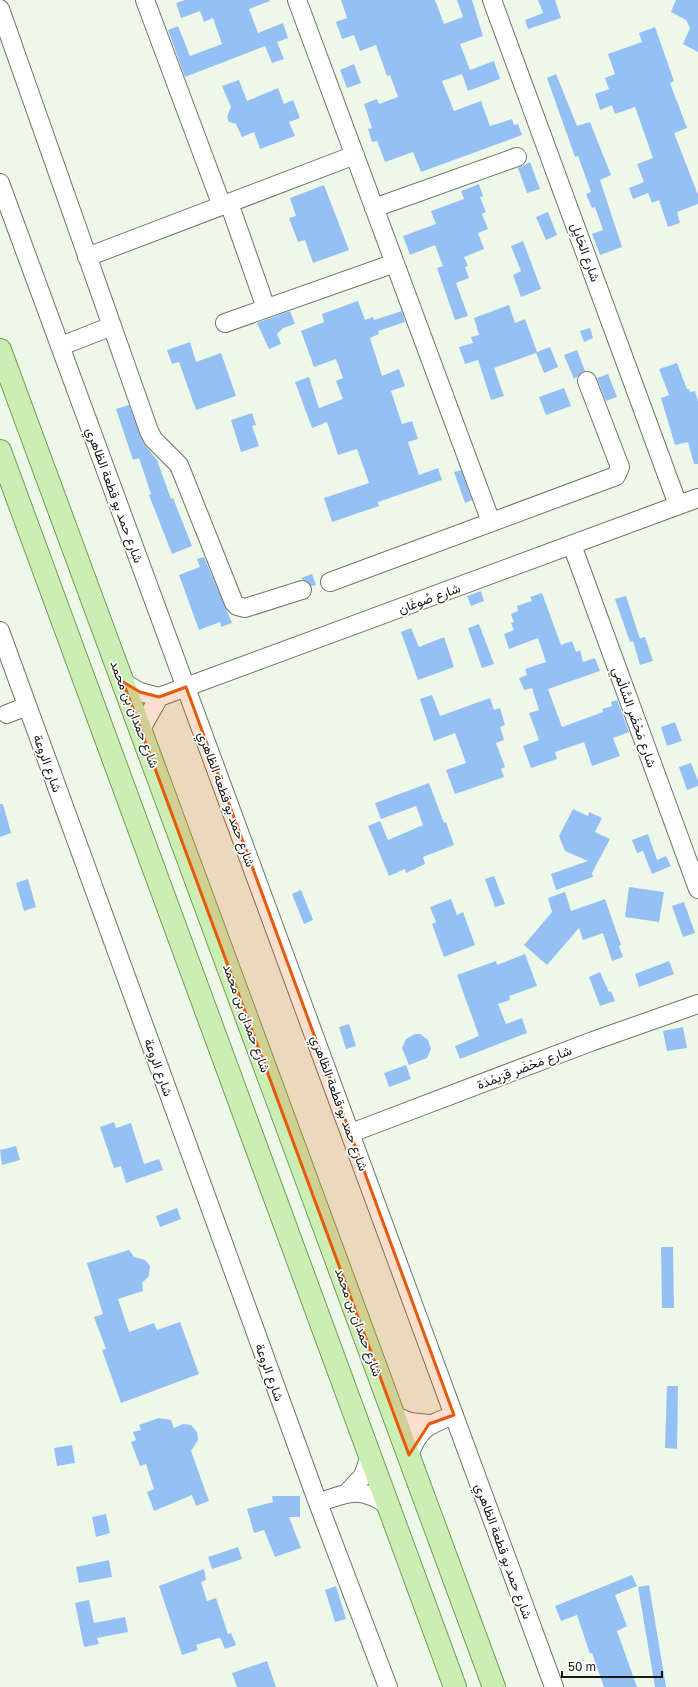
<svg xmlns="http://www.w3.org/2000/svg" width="698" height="1687" viewBox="0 0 698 1687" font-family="'Golos Text',Vazirmatn,sans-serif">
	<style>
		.building { fill: #95c0f6 }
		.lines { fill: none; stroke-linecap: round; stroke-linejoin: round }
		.minor-casing { stroke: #6d7568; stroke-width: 20 }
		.major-casing { stroke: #749c5a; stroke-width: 24 }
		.minor { stroke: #fff; stroke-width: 18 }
		.major { stroke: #caeeb3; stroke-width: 22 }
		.marked { fill: #e8590c; fill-opacity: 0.2; stroke: #e8590c; stroke-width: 3; stroke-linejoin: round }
		.labels { text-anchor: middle; stroke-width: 3.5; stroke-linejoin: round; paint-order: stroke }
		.street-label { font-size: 13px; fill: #151813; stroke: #fff }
	</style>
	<rect width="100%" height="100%" fill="#eef8e9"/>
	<!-- building -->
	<path class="building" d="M185,0H269L270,1L249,9L258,33L283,23L288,38L277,42L284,59L272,63L265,46L185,77L168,30L178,26L190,56L222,44L213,18L204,22L200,11L181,18L176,3Z
		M341,0H435L444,24L463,17L457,0H472L483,36L460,44L470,70L494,61L500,79L468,91L462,74L442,81L454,111L481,101L490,126L512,119L514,125L518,124L522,135L421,172L413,152L385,162L377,141L372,142L368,129L372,128L364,104L377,99L379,104L398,97L390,75L387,76L376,45L360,51L354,35L342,39L336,22L347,18Z
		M538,0H555L561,18L528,29L525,20L543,13Z
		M676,0H698V52L683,44L690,28L686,20L671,12Z
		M655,27L674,81L670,83L687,128L674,133L698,195V204L677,212L680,223L668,227L659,200L652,203L648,193L633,199L629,188L644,182L637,164L653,158L635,107L615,114L612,105L600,110L595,94L609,89L605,78L615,74L608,54L642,42L639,33Z
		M354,64L361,83L347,88L340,70Z
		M556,74L577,126L590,122L611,175L600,180L622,247L600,255L592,234L603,230L595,207L592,208L586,194L591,192L578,156L575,157L547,78Z
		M239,80L247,101L278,88L284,104L293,100L300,118L289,122L295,136L260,149L254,132L242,137L236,124L229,122L227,117L231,107L222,86Z
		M530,162L540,189L527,193L518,168Z
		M479,184L483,196L480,197L486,212L482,214L488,229L478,233L484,249L464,257L468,266L465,267L469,278L456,283L468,316L455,320L437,268L443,266L435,245L410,255L403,236L436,224L431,211L464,199L461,191Z
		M324,185L349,250L313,263L305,240L298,242L289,218L296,216L290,198Z
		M548,212L557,235L546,240L536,217Z
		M523,241L541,289L521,297L513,275L521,271L511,246Z
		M358,301L365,320L373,317L374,320L402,311L405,322L378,331L379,334L370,338L382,376L399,369L405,386L391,391L402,424L412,421L418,439L408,442L419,475L438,468L442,480L378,502L379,506L332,522L324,498L369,483L357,449L338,455L327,422L312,428L295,382L309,377L319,408L343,399L336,381L343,378L336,359L314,367L301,331L324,322L322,314Z
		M509,305L515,323L525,319L537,352L550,347L558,367L544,373L536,353L494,368L504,396L491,400L478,360L465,364L459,347L473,343L471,337L479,335L474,318Z
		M290,311L295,324L283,328L277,334L281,344L269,349L257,323Z
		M590,328L593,338L584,342L580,331Z
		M190,342L196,362L221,353L236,396L196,410L179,362L172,364L167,350Z
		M577,350L585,371L574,379L564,355Z
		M677,363L687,389H689L690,392L695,391L698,402V464H694L688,442L675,445L661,398L669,395L659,369Z
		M608,374L617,397L606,401L597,378Z
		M564,388L571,406L546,415L539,397Z
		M129,405L144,444L157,460L171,499L173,498L192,546L172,554L149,495L151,494L139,458L133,460L116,409Z
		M252,413L256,425L252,426L259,446L241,452L231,420Z
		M461,470L472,500L465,503L454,472Z
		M204,557L232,623L221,627L220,622L199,630L179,575L200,567L197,559Z
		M312,574L316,585L312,586L301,578Z
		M481,591L484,601L471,606L467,596Z
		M542,593L561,645L572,641L576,652L580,650L583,662L595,658L600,671L548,689L562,727L603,712L602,709L612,706L611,702L617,700L629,732L613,738L620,756L592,766L584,742L555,752L557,759L531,768L523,746L539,740L529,713L539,710L532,688L524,690L519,678L527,675L525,669L546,662L538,638L509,649L504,634L514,630L511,623L514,622L511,614L518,611L517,606L532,601L530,597Z
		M626,596L640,639L635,640L645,637L653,661L640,665L633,641L630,642L615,599Z
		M479,624L494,664L482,668L468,628Z
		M411,628L419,647L444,637L454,667L418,680L401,632Z
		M432,695L440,716L490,698L494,710L500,708L505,725L500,727L504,740L496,743L505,767L501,769L504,777L455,794L446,770L466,763L455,733L434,741L420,699Z
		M675,722L682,741L667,746L661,727Z
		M691,763L698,781V786L687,790L679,767Z
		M429,783L444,823L446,822L454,845L423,857L425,864L406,873L405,869L389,876L368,826L380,821L388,840L423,825L416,806L381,819L375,803Z
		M0,804H3L11,833L0,837Z
		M573,809L588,816L589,812L602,818L595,832L610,839L592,873L593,877L556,890L551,874L588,861L565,851L559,836Z
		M648,834L657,860L666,856L671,866L652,874L643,851L637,853L632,840Z
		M494,876L505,904L495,907L485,879Z
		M28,879L36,907L24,911L16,883Z
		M629,887L664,892L659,922L625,917Z
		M301,890L313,920L304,924L292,894Z
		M565,892L571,911L605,899L621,945L619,946L623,957L612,961L603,933L583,940L579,928L547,965L524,945L552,912L548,898Z
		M451,899L457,915L463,912L475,945L444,957L432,924L436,922L430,907Z
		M684,902L695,933L683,937L672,906Z
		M525,954L537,986L509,996L510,1000L498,1004L506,1024L522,1018L527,1033L460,1059L455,1046L479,1036L457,975L496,961L497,965Z
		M669,961L674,974L639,987L635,974Z
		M600,972L609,992L611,991L615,1001L600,1006L589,977Z
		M349,1024L356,1046L346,1049L339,1027Z
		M683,1027L687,1048L667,1051L663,1031Z
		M415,1034H420L428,1040L431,1049L427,1058L409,1065L402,1048L406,1039Z
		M406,1065L411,1079L389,1087L384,1073Z
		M114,1122L116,1128L131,1123L144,1164L159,1159L163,1170L126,1183L121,1166L114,1168L100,1127Z
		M16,1146L20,1160L2,1165L0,1150Z
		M177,1208L181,1219L160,1227L156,1216Z
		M661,1247H673L674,1308H662Z
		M129,1250L134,1257L145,1260L150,1266L149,1276L142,1283L143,1291L118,1299L129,1332L154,1323L157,1330L180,1322L199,1374L121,1403L102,1350L106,1349L94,1317L103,1314L87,1263Z
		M667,1386H678L677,1449L665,1448Z
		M159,1418L171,1420L174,1428L183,1424L191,1425L197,1432L198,1440L191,1451L209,1501L196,1506L192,1495L154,1511L147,1492L154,1489L146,1464L140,1466L131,1442L136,1440L133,1432L141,1430L139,1425Z
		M72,1445L75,1463L57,1466L54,1448Z
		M272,1496H300V1517H289L301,1548L275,1557L264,1530L254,1533L247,1509L273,1502Z
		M106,1514L110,1533L96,1537L92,1517Z
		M238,1547L242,1559L212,1569L208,1557Z
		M109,1560L112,1577L79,1583L76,1567Z
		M204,1569L206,1580L201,1582L207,1601L216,1598L228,1634L231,1633L236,1645L225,1649L220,1637H222L196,1645L198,1650L182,1655L159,1586Z
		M632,1575L637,1586L615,1595L627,1626L617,1631L637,1687H604L592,1653L590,1654L577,1615L561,1621L555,1606Z
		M649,1585L666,1687H655L638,1587Z
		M336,1586L346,1619L335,1622L325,1590Z
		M89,1600L94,1623L125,1617L128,1632L97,1638L99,1644L84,1647L75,1603Z
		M267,1661L276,1687H237L232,1673Z"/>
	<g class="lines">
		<!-- minor casing -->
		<g class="minor-casing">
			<path id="minor" d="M145,0L222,206
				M297,0L491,522
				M492,0L678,505
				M0,9L149,431L153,439L179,465L234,603L237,606L245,608L302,590
				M0,183L554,1687
				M229,203L266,308
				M374,208L517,157
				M87,257L355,155
				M225,323L395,263
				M61,346L112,326
				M572,545L698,889
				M330,582L616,476L620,467L587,381
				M0,631L318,1503L388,1687
				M123,682L140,692L159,697L698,498
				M7,714L27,706
				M141,729L159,697
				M351,1133L593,1041L698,1004
				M393,1415L410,1422L429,1424
				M409,1455C420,1427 428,1425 454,1415
				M348,1492L363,1476L370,1456
				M318,1503C349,1492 360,1486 389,1506"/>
		</g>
		<!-- major casing -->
		<g class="major-casing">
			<path id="major" d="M0,350L494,1687
				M0,451L455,1687"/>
		</g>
		<!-- minor -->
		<use href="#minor" class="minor"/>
		<!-- major -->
		<use href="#major" class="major"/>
	</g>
	<!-- marked area -->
	<path class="marked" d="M123,682L140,692L159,697L186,687L454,1415L429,1424L409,1455Z"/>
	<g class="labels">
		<!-- street labels -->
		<g class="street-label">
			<text transform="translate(586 252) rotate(70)" y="5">شارع الحَايِل</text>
			<text transform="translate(115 495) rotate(70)" y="5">شارع حمد بو قطعة الظاهري</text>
			<text transform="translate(429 598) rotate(-20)" y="5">شارع صُوغَان</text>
			<text transform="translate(135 714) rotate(69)" y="5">شارع حمدان بن محمد</text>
			<text transform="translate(635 717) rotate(70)" y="5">شارع مَحْضَر السَّالْمي</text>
			<text transform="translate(48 763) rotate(70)" y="5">شارع الروعة</text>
			<text transform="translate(227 799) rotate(70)" y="5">شارع حمد بو قطعة الظاهري</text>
			<text transform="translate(247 1018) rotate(70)" y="5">شارع حمدان بن محمد</text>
			<text transform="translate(159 1067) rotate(70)" y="5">شارع الروعة</text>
			<text transform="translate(524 1067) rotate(-21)" y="5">شارع مَحْضَر قِرَيمْدَة</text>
			<text transform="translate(340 1103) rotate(70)" y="5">شارع حمد بو قطعة الظاهري</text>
			<text transform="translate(359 1322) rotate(70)" y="5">شارع حمدان بن محمد</text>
			<text transform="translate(270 1372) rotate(70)" y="5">شارع الروعة</text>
			<text transform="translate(504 1551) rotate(70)" y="5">شارع حمد بو قطعة الظاهري</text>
		</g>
	</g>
	<!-- scale -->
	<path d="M562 1671v6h100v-6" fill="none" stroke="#151813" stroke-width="2"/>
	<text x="568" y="1671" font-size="12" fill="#151813" stroke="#ffffff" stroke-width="3" paint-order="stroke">50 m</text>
</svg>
